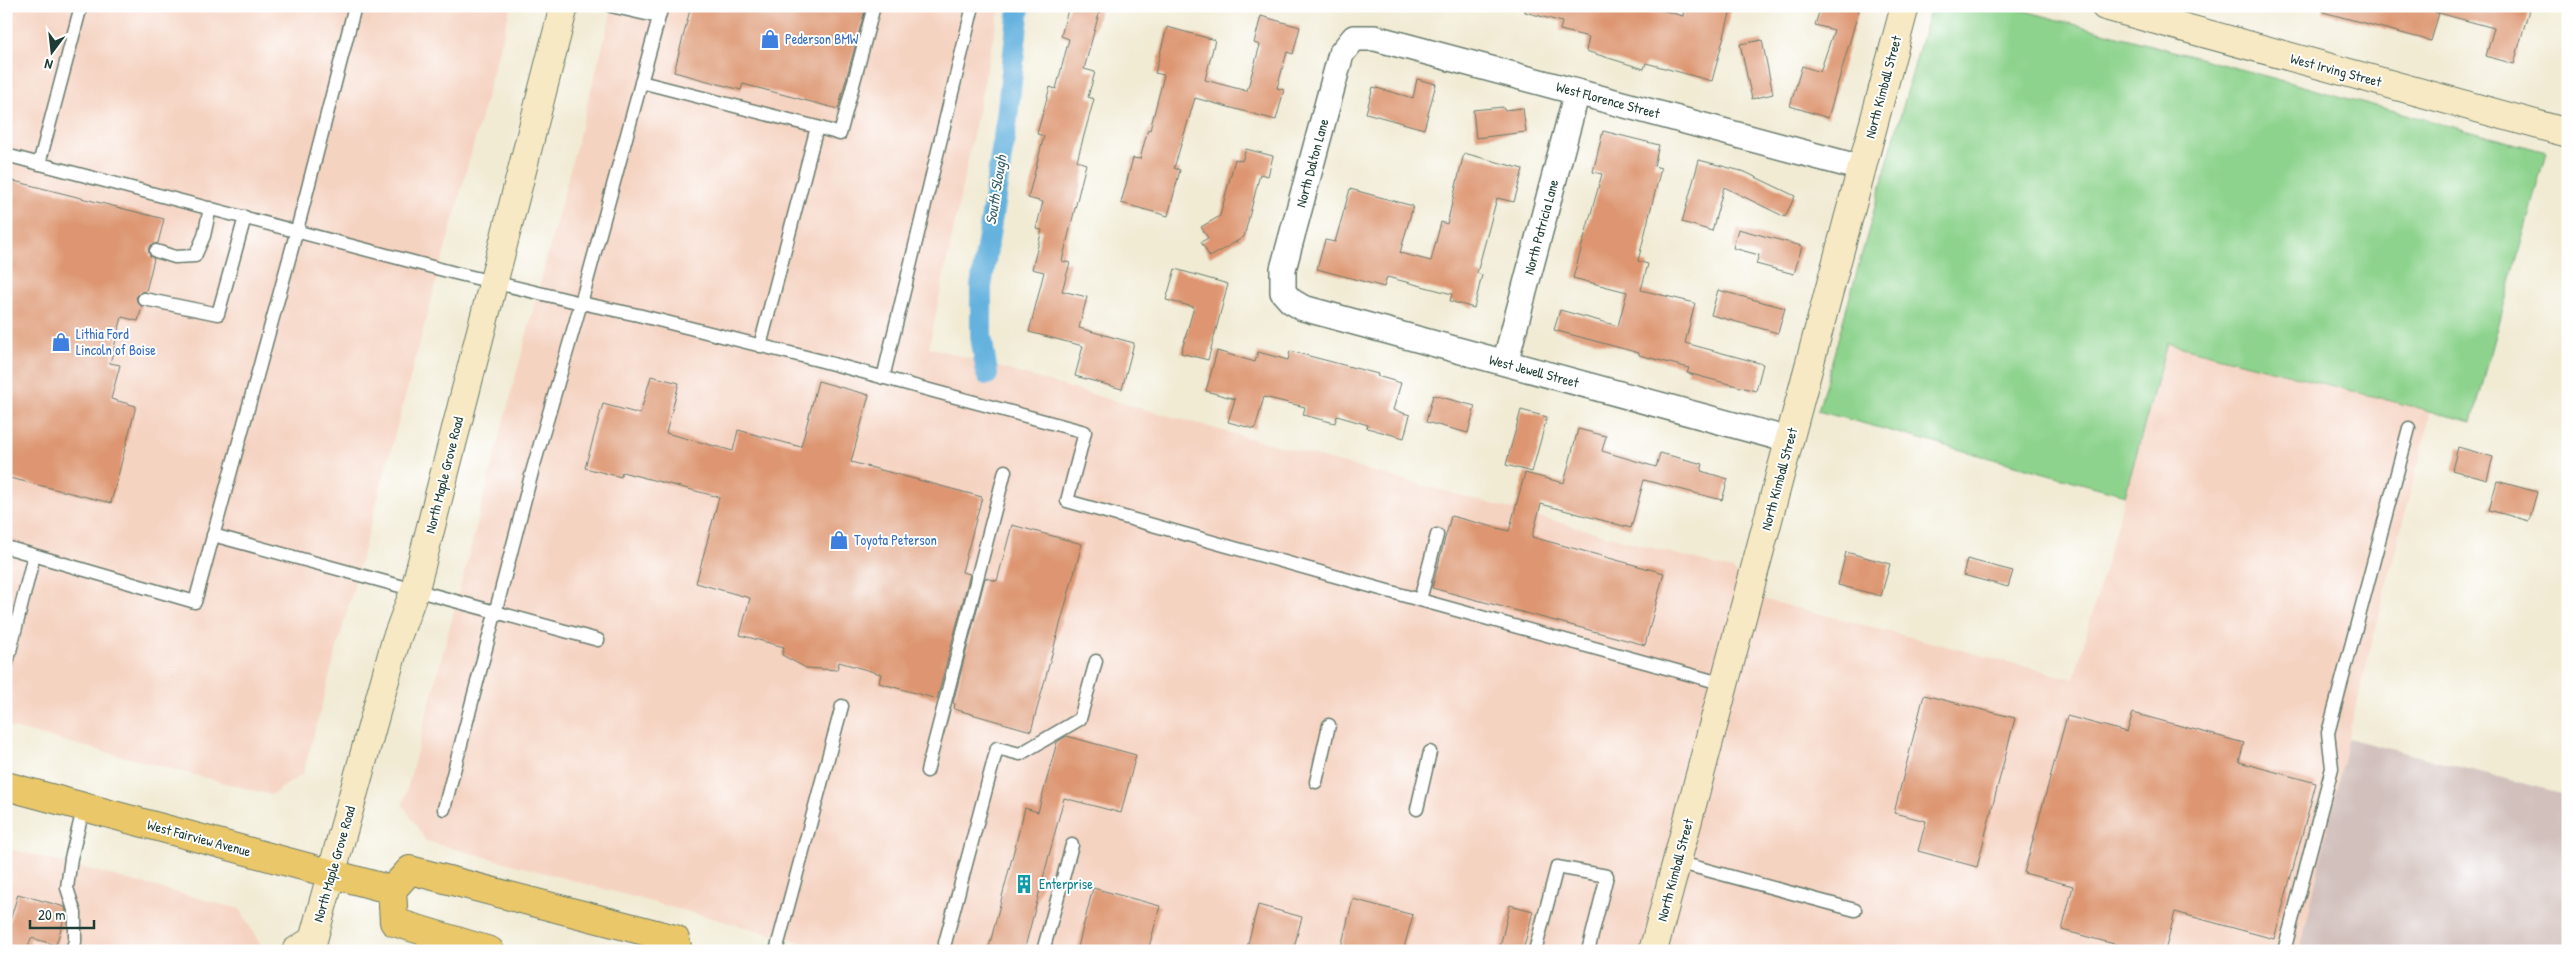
<svg xmlns="http://www.w3.org/2000/svg" width="2574" height="957" viewBox="0 0 2574 957" font-family="'Patrick Hand',sans-serif">
	<style>
		.built { fill: #f5d3c1 }
		.industrial { fill: #d1c0bc }
		.green { fill: #8dd38d; stroke: #568860 }
		.lines { fill: none; stroke-linecap: round; stroke-linejoin: round }
		.canal { stroke: #65b2de; stroke-width: 22 }
		.building { fill: #dd9671 }
		.lane-casing { stroke: #687a6c; stroke-width: 15 }
		.street-casing { stroke: #687a6c; stroke-width: 28 }
		.secondary-casing { stroke: #687a6c; stroke-width: 30 }
		.primary-casing { stroke: #687a6c; stroke-width: 30 }
		.lane { stroke: #fff; stroke-width: 12 }
		.street { stroke: #fff; stroke-width: 25 }
		.secondary { stroke: #f7e9c3; stroke-width: 28 }
		.primary { stroke: #eac769; stroke-width: 28 }
		.labels { text-anchor: middle; stroke-width: 4; stroke-linejoin: round; paint-order: stroke }
		.shop-label { font-size: 14px; fill: #366cbe; stroke: #fff; text-anchor: start }
		.street-label { font-size: 14px; fill: #1f3d34; stroke: #fff }
		.culture-label { font-size: 14px; fill: #0d838f; stroke: #fff; text-anchor: start }
		.water-label { font-size: 15px; font-style: italic; fill: #346067; stroke: #fff }
	</style>
	<rect width="100%" height="100%" fill="#fff"/>
	<filter id="ink" filterUnits="userSpaceOnUse"><feTurbulence type="fractalNoise" baseFrequency=".02" numOctaves="2"/><feDisplacementMap in="SourceGraphic" scale="10" xChannelSelector="R" yChannelSelector="G"/><feConvolveMatrix kernelMatrix="1 2 1 2 8 2 1 2 1" color-interpolation-filters="sRGB"/></filter>
	<filter id="wash" filterUnits="userSpaceOnUse"><feTurbulence type="fractalNoise" baseFrequency=".0096" numOctaves="4" result="noise"/><feDisplacementMap in="SourceGraphic" scale="20" xChannelSelector="R" yChannelSelector="G"/><feGaussianBlur stdDeviation="1.12" result="paint"/><feColorMatrix in="noise" values="0 0 0 0 0 0 0 0 0 0 0 0 0 0 0 0 0 1.4 0 .05"/><feComposite in="paint" operator="in"/></filter>
	<g filter="url(#wash)">
		<rect width="100%" height="100%" fill="#f1ebd4"/>
		<!-- built -->
		<path class="built" d="M6,6H511L303,774L271,795L6,726Z
			M613,6H1000L929,347L1136,407L1733,570L1766,600L2074,679L2167,343L2431,411L2348,738L2300,951H834L426,841L403,805Z
			M6,848L240,909L261,946L260,951H6Z"/>
		<!-- industrial -->
		<path class="industrial" d="M2348,738L2568,795V951H2300Z"/>
		<!-- green -->
		<path class="green" d="M1931,6H2007L2546,152L2472,422L2167,343L2125,495L1818,411Z"/>
		<g class="lines">
			<!-- canal -->
			<path class="canal" d="M987,374L981,336V287L1007,118L1019,6"/>
		</g>
		<g id="blocks">
			<!-- building -->
			<path class="building" d="M691,6H866L838,109L743,84L741,90L674,72Z
				M1069,6H1101L1084,69L1095,72L1088,97L1094,99L1077,161L1086,164L1062,261L1070,263L1062,291L1087,297L1079,328L1134,343L1122,389L1075,376L1083,346L1029,332L1044,272L1032,269L1042,230L1036,229L1043,202L1028,198L1044,136L1037,134L1050,87L1056,89L1069,39L1061,36Z
				M1526,6H1647L1683,16L1684,6H1732L1712,81L1646,63L1644,69L1586,51L1589,37L1560,30L1562,22L1525,12Z
				M1821,6H1860L1828,118L1790,106L1802,66L1820,72L1834,30L1815,25Z
				M2324,6H2414L2439,13L2431,41L2323,12Z
				M2436,6H2530L2514,64L2486,56L2494,28L2435,12Z
				M1261,16L1300,27L1293,54L1287,52L1277,88L1284,90L1276,120L1195,98L1174,168L1180,170L1168,216L1121,203L1133,158L1140,159L1148,129L1150,130L1164,75L1155,73L1167,27L1215,40L1205,80L1247,91L1260,45L1254,43Z
				M1762,40L1773,94L1752,99L1740,44Z
				M1417,79L1436,84L1424,129L1366,113L1373,87L1413,98Z
				M1503,107L1504,110L1523,108L1526,132L1476,138L1473,110Z
				M1603,131L1659,145L1654,166L1661,168L1638,261L1648,264L1641,290L1695,303L1685,343L1763,364L1756,391L1687,373L1689,368L1639,355V353L1554,330L1560,310L1618,326L1627,292L1573,278L1602,174L1593,172Z
				M1246,149L1273,156L1268,176L1260,174L1244,237L1210,257L1201,242L1208,238L1201,227L1220,216L1235,159L1242,161Z
				M1464,153L1523,169L1514,202L1497,198L1477,273L1482,275L1474,308L1450,301L1452,294L1387,277L1384,287L1317,269L1325,240L1335,242L1350,189L1413,206L1400,253L1431,261L1441,222L1447,224Z
				M1699,160L1745,172L1795,196L1785,217L1724,187L1712,231L1682,222Z
				M6,179L164,219L158,243L151,245L148,249L150,256L154,259L146,291L141,292L136,297L137,302L142,307L138,321L122,317L110,363L120,365L111,399L136,406L111,503L6,477Z
				M1738,229L1802,246L1794,274L1756,264L1759,255L1733,248Z
				M1175,269L1228,284L1208,360L1181,353L1194,307L1166,300Z
				M1718,290L1785,308L1778,333L1711,315Z
				M1217,351L1255,362L1258,352L1288,360L1290,351L1378,374L1377,376L1401,383L1393,410L1410,415L1404,438L1367,428L1368,425L1337,416L1335,423L1303,415L1305,407L1264,397L1255,429L1228,422L1235,399L1206,391Z
				M651,376L679,383L666,433L733,451L738,430L801,447L818,381L869,395L851,462L982,497L962,572L970,574L937,699L879,683L881,674L839,662L837,670L806,668L782,655L784,647L740,635L750,598L696,583L719,497L622,472L621,477L585,468L603,404L640,414Z
				M1433,395L1475,406L1468,433L1426,422Z
				M1521,410L1547,417L1532,472L1506,465Z
				M1578,429L1606,436L1602,451L1656,467L1660,453L1703,464L1701,471L1728,479L1722,500L1644,480L1631,528L1541,504L1532,537L1664,573L1645,645L1432,588L1451,516L1509,531L1525,473L1564,483Z
				M2458,447L2493,457L2487,480L2452,470Z
				M2497,481L2537,492L2529,521L2489,510Z
				M1012,525L1082,544L1031,731L954,709L955,704L953,703L985,578L997,581Z
				M1846,552L1890,564L1881,596L1838,585Z
				M1967,559L2013,571L2008,587L1963,575Z
				M1924,695L2015,718L1977,867L1918,851L1926,821L1894,813Z
				M2133,713L2244,743L2239,762L2316,783L2274,939L2175,912L2165,951H2140L2062,930L2073,886L2024,873L2067,716L2127,732Z
				M1067,736L1136,755L1121,813L1064,798L1024,951H988L1025,808L1038,812L1057,742Z
				M1093,888L1160,906L1148,951H1077Z
				M18,894L65,907L66,912L56,945L31,938L27,951L6,947V934Z
				M1353,899L1413,915L1403,951H1340Z
				M1258,905L1302,917L1293,951H1246Z
				M1510,905L1533,911L1523,951H1499Z"/>
		</g>
	</g>
	<g filter="url(#ink)">
		<use href="#blocks" fill-opacity="0" stroke="#687a6c" stroke-width="1"/>
		<g class="lines">
			<!-- lane casing -->
			<g class="lane-casing">
				<path id="lane" d="M611,6L659,17L662,6
					M641,82L817,127
					M6,155L455,273L581,303L659,17
					M39,164L81,6
					M156,251L175,257L195,256L204,236L210,208
					M144,299L218,314L245,217
					M760,346L817,127L840,134L874,6
					M883,378L973,6
					M213,535L598,640
					M1437,535L1420,600L1724,684
					M6,547L195,602L297,230L355,6
					M6,667L34,555
					M927,771L1005,471
					M1316,782L1329,725
					M444,809L532,472L581,303L638,315L822,361L1085,432L1067,501L1420,600
					M1417,809L1430,752
					M1677,862L1855,910
					M945,943L997,748L1020,754L1080,719L1096,661
					M71,951L75,942V913L67,888L71,858L84,806
					M776,951L842,706
					M1043,951L1072,845
					M1535,951L1557,867L1607,876L1588,951
					M2284,951L2332,768L2328,733L2409,428"/>
			</g>
			<!-- street casing -->
			<g class="street-casing">
				<path id="street" d="M1505,363L1577,92
					M1789,440L1303,308L1291,301L1283,292V269L1341,54L1354,38H1375L1861,168"/>
			</g>
			<!-- secondary casing -->
			<g class="secondary-casing">
				<path id="secondary" d="M2105,6L2568,133
					M296,951L313,940L396,640L415,589L564,6
					M1653,951L1905,6"/>
			</g>
			<!-- primary casing -->
			<g class="primary-casing">
				<path id="primary" d="M6,786L392,890
					M490,951L394,922L392,890L410,870L675,939L678,951"/>
			</g>
			<!-- lane -->
			<use href="#lane" class="lane"/>
			<!-- street -->
			<use href="#street" class="street"/>
			<!-- secondary -->
			<use href="#secondary" class="secondary"/>
			<!-- primary -->
			<use href="#primary" class="primary"/>
		</g>
	</g>
	<!-- icons -->
	<defs>
		<g id="shop-bare" transform="scale(1.5)"><path d="M-5-2.5h2.3a2.7 3.5 0 0 1 5.4 0H5L5.5 6h-11ZM-1.5-2.5h3a1.5 2.3 0 0 0-3 0Z" fill="#3f7fe0" stroke="#fff" stroke-width="2.5" paint-order="stroke"/></g>
		<g id="building-bare" transform="scale(1.5)"><path d="M-4-6H4V6H1V3H-1V6H-4ZM-2.5-4.3h1.7v1.8h-1.7ZM.8-4.3h1.7v1.8H.8ZM-2.5-1h1.7V.8h-1.7ZM.8-1h1.7V.8H.8Z" fill="#0f9aa8" stroke="#fff" stroke-width="2.5" paint-order="stroke"/></g>
	</defs>
	<g fill-rule="evenodd">
		<use href="#shop-bare" x="770" y="39"/>
		<use href="#shop-bare" x="61" y="342"/>
		<use href="#shop-bare" x="839" y="540"/>
		<use href="#building-bare" x="1024" y="884"/>
	</g>
	<g class="labels">
		<!-- shop labels -->
		<g class="shop-label">
			<text x="785" y="44">Pederson BMW</text>
			<text x="76" y="339">Lithia Ford<tspan x="76" dy="16">Lincoln of Boise</tspan></text>
			<text x="854" y="545">Toyota Peterson</text>
		</g>
		<!-- street labels -->
		<g class="street-label">
			<text transform="translate(2336 70) rotate(15)" y="5">West Irving Street</text>
			<text transform="translate(1883 87) rotate(-75)" y="5">North Kimball Street</text>
			<text transform="translate(1608 100) rotate(15)" y="5">West Florence Street</text>
			<text transform="translate(1312 163) rotate(-75)" y="5">North Dalton Lane</text>
			<text transform="translate(1541 227) rotate(-75)" y="5">North Patricia Lane</text>
			<text transform="translate(1534 371) rotate(15)" y="5">West Jewell Street</text>
			<text transform="translate(444 475) rotate(-76)" y="5">North Maple Grove Road</text>
			<text transform="translate(1779 479) rotate(-75)" y="5">North Kimball Street</text>
			<text transform="translate(199 838) rotate(15)" y="5">West Fairview Avenue</text>
			<text transform="translate(334 864) rotate(-74)" y="5">North Maple Grove Road</text>
			<text transform="translate(1675 870) rotate(-75)" y="5">North Kimball Street</text>
		</g>
		<!-- culture labels -->
		<g class="culture-label">
			<text x="1039" y="889">Enterprise</text>
		</g>
		<!-- water labels -->
		<g class="water-label">
			<text transform="translate(996 190) rotate(-81)" y="5">South Slough</text>
		</g>
	</g>
	<!-- margin -->
	<rect width="2574" height="957" fill="none" stroke="#fff" stroke-width="25"/>
	<!-- north arrow -->
	<g transform="translate(52 52) rotate(195)" stroke="#ffffff" stroke-width="4" paint-order="stroke">
	<path d="M0-4L9 19L0 12L-9 19Z" fill="#1f3d34"/>
	<text y="-8" font-size="14" font-weight="bold" text-anchor="middle" fill="#1f3d34">N</text>
	</g>
	<!-- scale -->
	<path d="M30 920v8h64v-8" fill="none" stroke="#1f3d34" stroke-width="2.5"/>
	<text x="38" y="920" font-size="15" fill="#1f3d34" stroke="#ffffff" stroke-width="4" paint-order="stroke">20 m</text>
</svg>
